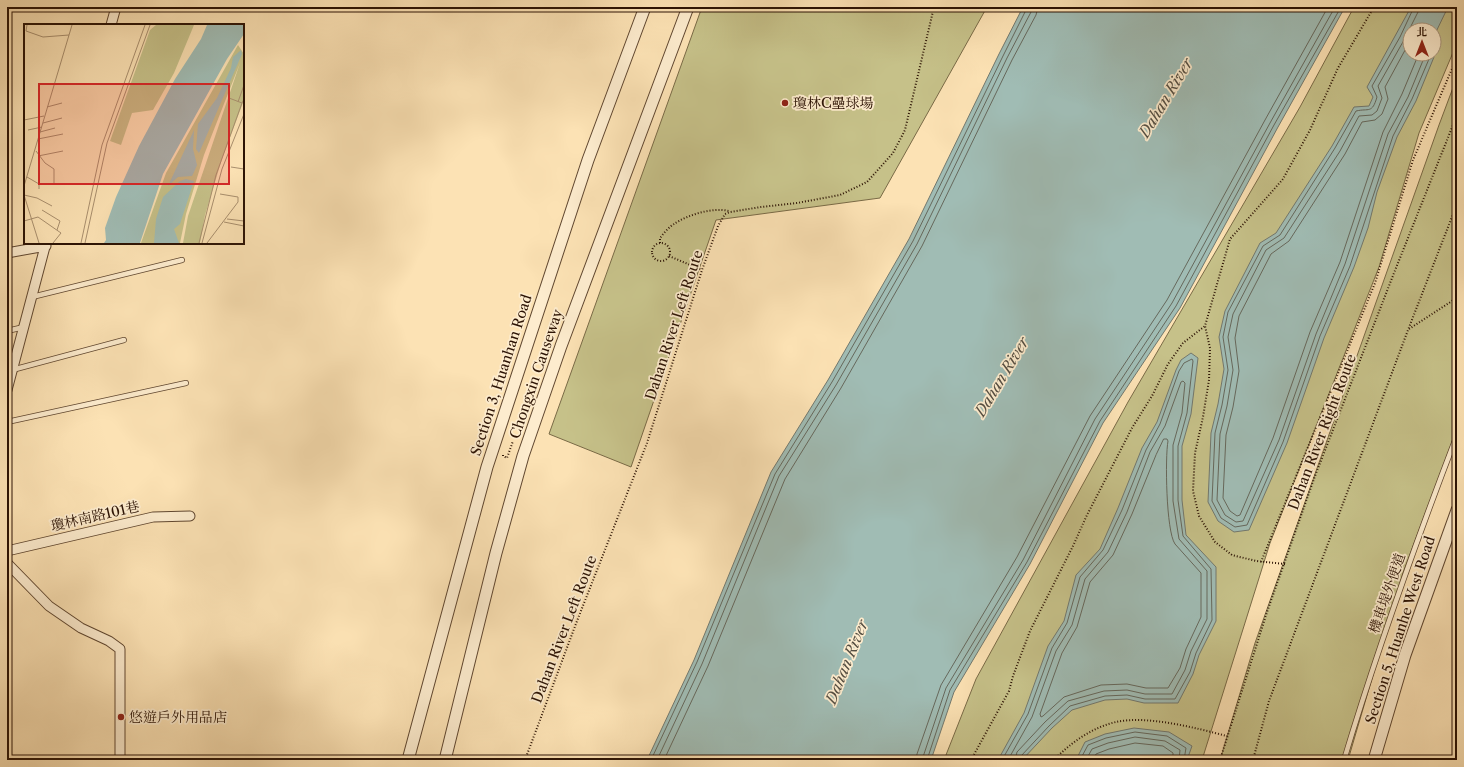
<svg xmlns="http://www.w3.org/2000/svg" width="1464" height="767" viewBox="0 0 1464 767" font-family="'Libre Caslon Text','Noto Serif TC',serif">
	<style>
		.green { fill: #c6c189; stroke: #796a46; fill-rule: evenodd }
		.water { fill: #a0bcb4; stroke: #72786e }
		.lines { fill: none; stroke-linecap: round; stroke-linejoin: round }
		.shore { stroke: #66685c; stroke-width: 1 }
		.service-casing { stroke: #604730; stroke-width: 6 }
		.minor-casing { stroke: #604730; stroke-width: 11 }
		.tertiary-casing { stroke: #604730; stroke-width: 13 }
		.path { stroke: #2c1304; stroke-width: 2; stroke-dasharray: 1 2; stroke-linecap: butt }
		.service { stroke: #fdecce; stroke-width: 4.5 }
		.minor { stroke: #fdecce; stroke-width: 9 }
		.tertiary { stroke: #fdecce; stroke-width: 11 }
		.poi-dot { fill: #8f2418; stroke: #fdecce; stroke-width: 1.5 }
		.labels { text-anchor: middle; stroke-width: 3.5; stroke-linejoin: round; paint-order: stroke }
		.poi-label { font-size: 14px; fill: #2c1304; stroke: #fdecce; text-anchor: start }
		.street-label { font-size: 14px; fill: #2c1304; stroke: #fdecce }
		.water-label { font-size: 15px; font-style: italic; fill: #554e42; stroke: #fdecce }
		.inset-road { fill: none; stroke: #a98f6e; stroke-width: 1 }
		.view { fill: #d62828; fill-opacity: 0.15; stroke: #d62828; stroke-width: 2 }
		.inset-edge { fill: none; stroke: #2c1304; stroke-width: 2 }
	</style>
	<rect width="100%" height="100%" fill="#fce2b4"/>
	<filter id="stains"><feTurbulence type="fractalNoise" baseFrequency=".005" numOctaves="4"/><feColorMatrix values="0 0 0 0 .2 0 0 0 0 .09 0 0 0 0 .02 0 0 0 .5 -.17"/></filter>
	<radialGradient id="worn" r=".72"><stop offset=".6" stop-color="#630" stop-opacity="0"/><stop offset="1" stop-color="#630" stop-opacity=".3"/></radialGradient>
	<!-- green -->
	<path class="green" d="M702,7H987L880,198L716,220L631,467L549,434Z
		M1354,7H1457V43L1419,133L1379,267L1270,543L1202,760H944L976,679L1128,402L1300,107ZM1410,30H1434V54H1410Z
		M1457,77V429L1403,573L1348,760H1220L1255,643L1439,125Z"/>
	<!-- water -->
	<path class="water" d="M1023,7H1345L1278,127L1180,308L1103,423L1030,564L954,692L931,760H647L694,660L771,472L828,380L909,239L999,54Z
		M1411,7H1448L1434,36V30H1410V54H1432L1434,57L1416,101L1397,137L1377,192L1368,228L1354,267L1324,338L1287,443L1249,530L1234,532L1218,521L1208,502L1211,433L1218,404L1224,369L1219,337L1225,311L1260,243L1276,233L1332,146L1354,107L1369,106L1373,97L1367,87Z
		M1191,353L1198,358L1191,414L1182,446V500L1186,535L1216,567V621L1199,655L1193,674L1178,703H1144L1127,699L1105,700L1072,710L1052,728L1022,760H998L1024,713L1048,646L1064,621L1076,575L1100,549L1118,508L1142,448L1157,422L1176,370L1181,360Z
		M1134,728L1169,732L1192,746L1187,760H1076L1085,742L1105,734Z"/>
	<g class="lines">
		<!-- shore -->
		<path class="shore" d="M1414,7L1400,37L1372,86L1377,97C1372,114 1369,108 1356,111L1335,148L1280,235L1263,246L1228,312L1223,337L1228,370L1222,405L1215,433L1212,501L1221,518L1235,527L1247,525L1283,442L1320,336L1350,266L1393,136L1412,99L1429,59V54
			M1419,7L1418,12L1404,40L1378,86L1382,98L1377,111L1372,115L1359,116L1340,151L1284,238L1266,250L1233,314L1228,337L1233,370L1227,406L1220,434L1217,500L1225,515L1236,522L1243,521L1279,440L1316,334L1345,264L1388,134L1408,97L1424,58V54
			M1410,41L1385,87L1388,99L1382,114L1375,120L1362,122L1345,154L1289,241L1271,254L1239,316L1235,338L1239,371L1233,407L1226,435L1223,498L1230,511L1237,516L1240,515L1273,438L1310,332L1340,262L1383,132L1402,94L1417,58L1418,54
			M1164,439H1167L1168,441C1165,457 1166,531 1175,544L1201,573V617L1186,649L1180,668L1168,688H1146L1127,684L1101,685L1064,697L1043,716L1041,717L1040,714L1062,653L1077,627L1090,582L1113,555L1132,514L1156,455Z
			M651,760L697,662L775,474L832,382L913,241L1003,56L1026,10V7
			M657,760L702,664L779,476L836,385L917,244L1007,58L1031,12L1032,7
			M664,760L708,666L785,479L841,388L922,246L1012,60L1036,15L1038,7
			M916,760L917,754L941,685L1017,557L1090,416L1167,300L1265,120L1328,7
			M922,760L946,688L1023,560L1095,419L1172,303L1270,123L1335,7
			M927,760L950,690L1027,562L1100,421L1176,306L1274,125L1341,7
			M1002,760L1028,714L1052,648L1067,623L1080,577L1103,550L1122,510L1146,450L1160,424L1179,371L1184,363L1192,359L1193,361L1187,413L1178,446V500L1183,536L1211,569L1212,620L1196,653L1190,672L1175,699H1145L1127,695L1105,696L1070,706L1049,726L1021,756L1020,760
			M1008,760L1032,717L1056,651L1072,625L1085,579L1108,552L1127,512L1150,452L1165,426L1181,382L1183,381L1185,383L1182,413L1173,445V501L1179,539L1207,571V619L1191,651L1185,670L1172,694H1145L1127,690L1104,691L1068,701L1045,722L1017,752L1015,760
			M1080,760L1088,745L1106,738L1135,732L1167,736L1186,748L1184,760
			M1086,760L1092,749L1108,743L1135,737L1165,741L1180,750L1179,760
			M1093,760L1096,754L1109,749L1135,743L1163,746L1173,753V760"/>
		<!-- service casing -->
		<g class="service-casing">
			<path id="service" d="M32,297L182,260
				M7,331L24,327
				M12,370L124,340
				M7,422L186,383
				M1344,760C1377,650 1416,542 1457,435"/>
		</g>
		<!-- minor casing -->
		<g class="minor-casing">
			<path id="minor" d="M111,25L116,7
				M7,253L46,246
				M7,390L46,243
				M7,551L153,517L190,516
				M7,563L49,606L81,628L109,641L120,649V760"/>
		</g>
		<!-- tertiary casing -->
		<g class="tertiary-casing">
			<path id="tertiary" d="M408,760L487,467L588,160L645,7
				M445,760L496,553L523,456L561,346L688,7
				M1374,760L1405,655L1457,510"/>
		</g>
		<!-- path -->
		<path class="path" d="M660,243V238C664,233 669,227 674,224C687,215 713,207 729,211
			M652 252a9 9 0 1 1 18 0a9 9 0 1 1-18 0Z
			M669,256L702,270
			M1409,329L1452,301L1457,295
			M503,455V456L507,458L513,441
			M1261,562L1375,283L1413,160L1457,57
			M1285,564L1256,561L1232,555L1215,542L1199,516L1193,491L1195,453L1203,417L1209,380L1210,348L1205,326L1230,239L1283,179L1310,130L1338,68L1374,7
			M525,760L577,621L647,443L702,270L718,226L725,214L730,212L761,207L797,203L840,195L867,182L893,153L905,130L934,7
			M971,760L1009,691L1013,676L1030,631L1074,544L1086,517L1132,428L1152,396L1168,364L1183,343L1205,326
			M1054,760C1070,743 1093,727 1116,722C1147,715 1196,728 1227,736
			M1220,760L1267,612L1315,476L1394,273L1457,115
			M1253,760L1269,701L1408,330L1457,204"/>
		<!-- service -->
		<use href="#service" class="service"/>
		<!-- minor -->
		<use href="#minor" class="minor"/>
		<!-- tertiary -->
		<use href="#tertiary" class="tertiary"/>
	</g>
	<!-- markers -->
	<g class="poi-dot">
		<circle cx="785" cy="103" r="4"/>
		<circle cx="121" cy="717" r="4"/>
	</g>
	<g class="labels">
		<!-- poi labels -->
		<g class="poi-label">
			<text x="793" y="108">瓊林C壘球場</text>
			<text x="129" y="722">悠遊戶外用品店</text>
		</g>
		<!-- street labels -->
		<g class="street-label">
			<text transform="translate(674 325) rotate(-72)" y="5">Dahan River Left Route</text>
			<text transform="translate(536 374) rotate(-71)" y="5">Chongxin Causeway</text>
			<text transform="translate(501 375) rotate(-72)" y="5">Section 3, Huanhan Road</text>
			<text transform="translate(1322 432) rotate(-69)" y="5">Dahan River Right Route</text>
			<text transform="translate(95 516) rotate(-13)" y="5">瓊林南路101巷</text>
			<text transform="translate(1387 593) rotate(-71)" y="5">機車堤外便道</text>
			<text transform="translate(564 629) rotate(-69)" y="5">Dahan River Left Route</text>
			<text transform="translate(1400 630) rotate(-72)" y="5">Section 5, Huanhe West Road</text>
		</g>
		<!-- water labels -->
		<g class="water-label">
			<text transform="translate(1166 98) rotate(-59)" y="5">Dahan River</text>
			<text transform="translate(1002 377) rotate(-59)" y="5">Dahan River</text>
			<text transform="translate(847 662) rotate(-68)" y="5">Dahan River</text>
		</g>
	</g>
	<!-- overview -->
	<g transform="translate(24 24)">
		<rect width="220" height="220" fill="#fce2b4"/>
		<path d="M132,1H170L150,49L129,86L108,89L97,121L86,117L126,6ZM214,21L220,30V76L198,135L181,191L176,219H159L164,192L216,39L180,131L162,190L156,219H117L142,149Z" fill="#c6c189"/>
		<path d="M183,1H220V10L203,35L139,150L116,219H80L82,216L81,204L92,173L115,122L151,55L177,15ZM217,26L218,30L175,129L172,125L174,100L193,74L207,44L209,33ZM170,106L169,125L173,141L170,148L168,152L154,153L144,162ZM162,155L170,157L156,200L150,205L155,219H130L132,195L139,173L156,157Z" fill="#a0bcb4"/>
		<path class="inset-road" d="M3,1L2,7L19,13L45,11M205,74L218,79L220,75M214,78L220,61M23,83L38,79M0,96L20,92M19,99L38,94M4,106L18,103M16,108L31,104M14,115L39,110M12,127L21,139L30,145V160M14,132L39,127M207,143L220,145M3,153L15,160V165M0,162L48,1M0,171L15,219M0,171L13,174L28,182M18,186L36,197L33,206M203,195L220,197M0,197L14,193L37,209L29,219M200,198L220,202M57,219L78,121L121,1M61,219L83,119L126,1M175,219L192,151L218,79M178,219L198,145L220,90M183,219L214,178V173L196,170"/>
		<path class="view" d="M15,60H205V160H15Z"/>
		<rect width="220" height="220" class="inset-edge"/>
	</g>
	<!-- margin -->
	<rect width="1464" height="767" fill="none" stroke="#fce2b4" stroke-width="24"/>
	<rect x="8" y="8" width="1448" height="751" fill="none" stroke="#2c1304" stroke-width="2"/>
	<rect x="12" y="12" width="1440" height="743" fill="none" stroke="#2c1304"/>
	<!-- north arrow -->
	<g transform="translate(1422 42)"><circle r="19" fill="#fdecce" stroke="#a9957d"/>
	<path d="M0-3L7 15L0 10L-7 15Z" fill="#8f2418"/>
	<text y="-6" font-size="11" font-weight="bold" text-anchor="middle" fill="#2c1304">北</text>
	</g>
	<rect width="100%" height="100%" filter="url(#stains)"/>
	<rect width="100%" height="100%" fill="url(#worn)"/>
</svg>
